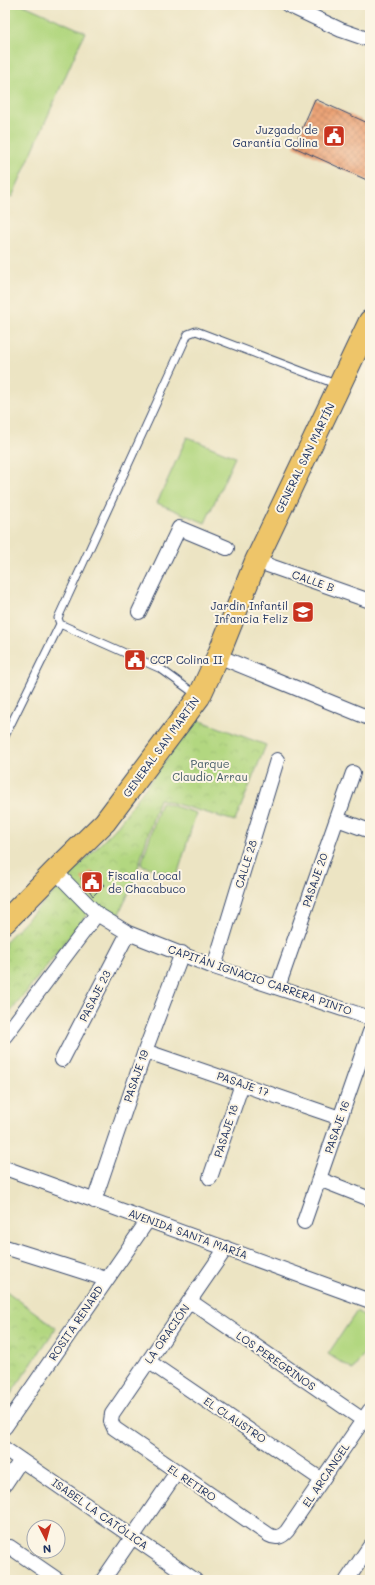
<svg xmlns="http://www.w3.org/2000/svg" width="375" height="1585" viewBox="0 0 375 1585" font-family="Mali,sans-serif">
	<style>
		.park { fill: url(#park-crowns); stroke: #66836f }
		.pitch { fill: #b2d780; stroke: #66836f }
		.building { fill: url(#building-cross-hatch) }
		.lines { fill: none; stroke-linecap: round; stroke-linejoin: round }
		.service-casing { stroke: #3a4a6d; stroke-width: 9 }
		.minor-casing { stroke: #3a4a6d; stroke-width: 16 }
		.primary-casing { stroke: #3a4a6d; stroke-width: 24 }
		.service { stroke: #fff; stroke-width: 7 }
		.minor { stroke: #fff; stroke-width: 14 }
		.primary { stroke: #eec569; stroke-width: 22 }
		.labels { text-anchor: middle; stroke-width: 4; stroke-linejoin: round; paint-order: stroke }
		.poi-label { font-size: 11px; fill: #1b2f5e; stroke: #fcf5e5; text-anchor: end }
		.street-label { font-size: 11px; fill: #1b2f5e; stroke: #fcf5e5 }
		.park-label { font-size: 11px; fill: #415966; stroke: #fcf5e5 }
	</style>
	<defs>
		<pattern id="park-crowns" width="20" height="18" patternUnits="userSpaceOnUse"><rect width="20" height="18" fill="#b2d780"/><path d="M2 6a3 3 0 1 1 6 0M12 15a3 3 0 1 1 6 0" fill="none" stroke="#98b971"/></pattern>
		<pattern id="building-cross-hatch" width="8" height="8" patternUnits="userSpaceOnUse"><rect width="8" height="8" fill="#eba072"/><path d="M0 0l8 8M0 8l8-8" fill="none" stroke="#be8361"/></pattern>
	</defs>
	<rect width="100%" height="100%" fill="#fcf5e5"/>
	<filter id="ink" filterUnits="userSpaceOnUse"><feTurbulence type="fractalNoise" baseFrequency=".025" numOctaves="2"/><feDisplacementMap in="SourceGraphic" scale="8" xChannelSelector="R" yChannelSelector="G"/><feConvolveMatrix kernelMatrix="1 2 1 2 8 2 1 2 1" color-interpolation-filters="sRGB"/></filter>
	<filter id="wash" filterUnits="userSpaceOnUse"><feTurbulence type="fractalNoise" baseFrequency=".012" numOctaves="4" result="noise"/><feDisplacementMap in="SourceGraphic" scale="16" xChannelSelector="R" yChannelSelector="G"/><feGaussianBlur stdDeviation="0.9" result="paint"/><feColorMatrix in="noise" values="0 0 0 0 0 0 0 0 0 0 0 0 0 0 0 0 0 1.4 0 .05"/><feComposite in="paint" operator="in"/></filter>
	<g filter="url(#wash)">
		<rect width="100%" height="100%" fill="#ece4c3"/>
		<!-- park -->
		<path class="park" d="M196,719L266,745L235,821L159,799L133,884L118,916L106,911L95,904L5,1019V942L115,829Z
			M5,1290L56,1328L6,1401L5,1400Z"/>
		<!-- pitch -->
		<path class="pitch" d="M5,5H24L85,32L12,197L5,194Z
			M187,437L235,457L205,523L157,503Z
			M161,802L196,813L177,876L141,865Z
			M357,1311L370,1320V1345L353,1370L328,1354Z"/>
		<g id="blocks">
			<!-- building -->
			<path class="building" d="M315,99L370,124L369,181L294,147Z
				M91,871L104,885L93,896L81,878Z"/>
		</g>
	</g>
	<g filter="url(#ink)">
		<use href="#blocks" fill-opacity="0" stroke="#3a4a6d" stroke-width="1"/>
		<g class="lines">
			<!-- service casing -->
			<g class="service-casing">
				<path id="service" d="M198,696L161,669L60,624L58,618L188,334L196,331L338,385
					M5,736L60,624"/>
			</g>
			<!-- minor casing -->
			<g class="minor-casing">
				<path id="minor" d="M288,5L341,30L370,40
					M256,561L370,601
					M139,612L179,528L227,548
					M218,656L369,718
					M337,819L370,831
					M55,871L97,914L128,933L214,967L370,1018
					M214,967L277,760
					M278,987L353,773
					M5,1036L97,914
					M145,1051L340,1118
					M62,1060L128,933
					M5,1168L370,1301
					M210,1178L242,1084
					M319,1179L370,1199
					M94,1201L145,1051L182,953
					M304,1222L370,1032
					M5,1247L106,1279
					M226,1248L112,1414L111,1421L114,1428L269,1535C276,1539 282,1537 287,1531L370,1410
					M190,1301L363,1420
					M148,1361L322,1480
					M5,1427L148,1220
					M5,1449L195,1580
					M5,1484L21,1460
					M10,1547L58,1580
					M103,1580L177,1472
					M347,1580L370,1546"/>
			</g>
			<!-- primary casing -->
			<g class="primary-casing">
				<path id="primary" d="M5,922L55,871L105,822L199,697L218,656L256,561L370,321"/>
			</g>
			<!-- service -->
			<use href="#service" class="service"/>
			<!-- minor -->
			<use href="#minor" class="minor"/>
			<!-- primary -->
			<use href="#primary" class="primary"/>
		</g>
	</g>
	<!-- icons -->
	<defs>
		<g id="civic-square" transform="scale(1.15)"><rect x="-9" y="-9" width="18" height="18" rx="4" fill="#c8321e" stroke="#fcf5e5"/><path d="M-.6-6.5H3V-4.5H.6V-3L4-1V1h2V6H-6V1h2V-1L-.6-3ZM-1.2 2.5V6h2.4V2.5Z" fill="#fff"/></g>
		<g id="school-square" transform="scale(1.15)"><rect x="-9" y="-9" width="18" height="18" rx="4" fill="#c8321e" stroke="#fcf5e5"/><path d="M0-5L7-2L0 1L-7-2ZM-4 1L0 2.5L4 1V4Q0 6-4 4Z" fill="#fff"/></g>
	</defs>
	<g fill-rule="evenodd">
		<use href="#civic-square" x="334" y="136"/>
		<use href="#school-square" x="303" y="612"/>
		<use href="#civic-square" x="135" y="660"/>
		<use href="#civic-square" x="92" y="882"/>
	</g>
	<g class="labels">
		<!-- poi labels -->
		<g class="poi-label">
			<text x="318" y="134">Juzgado de<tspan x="318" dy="13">Garantía Colina</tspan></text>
			<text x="288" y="610">Jardin Infantil<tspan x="288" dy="13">Infancia Feliz</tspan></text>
			<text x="150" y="664" text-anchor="start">CCP Colina II</text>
			<text x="108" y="880" text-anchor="start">Fiscalía Local<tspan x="108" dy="13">de Chacabuco</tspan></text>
		</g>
		<!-- street labels -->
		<g class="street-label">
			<text transform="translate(305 458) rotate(-64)" y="4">GENERAL SAN MARTÍN</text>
			<text transform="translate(313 581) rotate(19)" y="4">CALLE B</text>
			<text transform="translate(161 747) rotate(-54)" y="4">GENERAL SAN MARTÍN</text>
			<text transform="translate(246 864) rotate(-73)" y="4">CALLE 28</text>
			<text transform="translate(315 880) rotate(-71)" y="4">PASAJE 20</text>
			<text transform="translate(260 980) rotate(19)" y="4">CAPITÁN IGNACIO CARRERA PINTO</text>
			<text transform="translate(95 996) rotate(-63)" y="4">PASAJE 23</text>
			<text transform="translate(136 1076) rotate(-71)" y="4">PASAJE 19</text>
			<text transform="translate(243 1084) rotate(19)" y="4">PASAJE 17</text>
			<text transform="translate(337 1127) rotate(-71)" y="4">PASAJE 16</text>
			<text transform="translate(226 1131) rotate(-72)" y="4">PASAJE 18</text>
			<text transform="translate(188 1234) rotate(20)" y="4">AVENIDA SANTA MARÍA</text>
			<text transform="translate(76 1323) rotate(-56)" y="4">ROSITA RENARD</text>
			<text transform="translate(167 1334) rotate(-55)" y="4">LA ORACIÓN</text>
			<text transform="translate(276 1361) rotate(35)" y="4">LOS PEREGRINOS</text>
			<text transform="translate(235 1420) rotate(34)" y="4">EL CLAUSTRO</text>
			<text transform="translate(326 1475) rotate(-56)" y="4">EL ARCANGEL</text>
			<text transform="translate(192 1483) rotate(34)" y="4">EL RETIRO</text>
			<text transform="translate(100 1514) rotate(35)" y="4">ISABEL LA CATÓLICA</text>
		</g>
		<!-- park labels -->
		<g class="park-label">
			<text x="210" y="768">Parque<tspan x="210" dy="13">Claudio Arrau</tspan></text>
		</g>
	</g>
	<!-- margin -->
	<rect width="375" height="1585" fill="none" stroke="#fcf5e5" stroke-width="20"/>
	<!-- north arrow -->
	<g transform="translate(46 1539) rotate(174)"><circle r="19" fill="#fcf5e5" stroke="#a2a6af"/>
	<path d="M0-3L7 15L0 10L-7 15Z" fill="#c8321e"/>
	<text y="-6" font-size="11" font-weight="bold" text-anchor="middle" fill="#1b2f5e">N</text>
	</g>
</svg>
